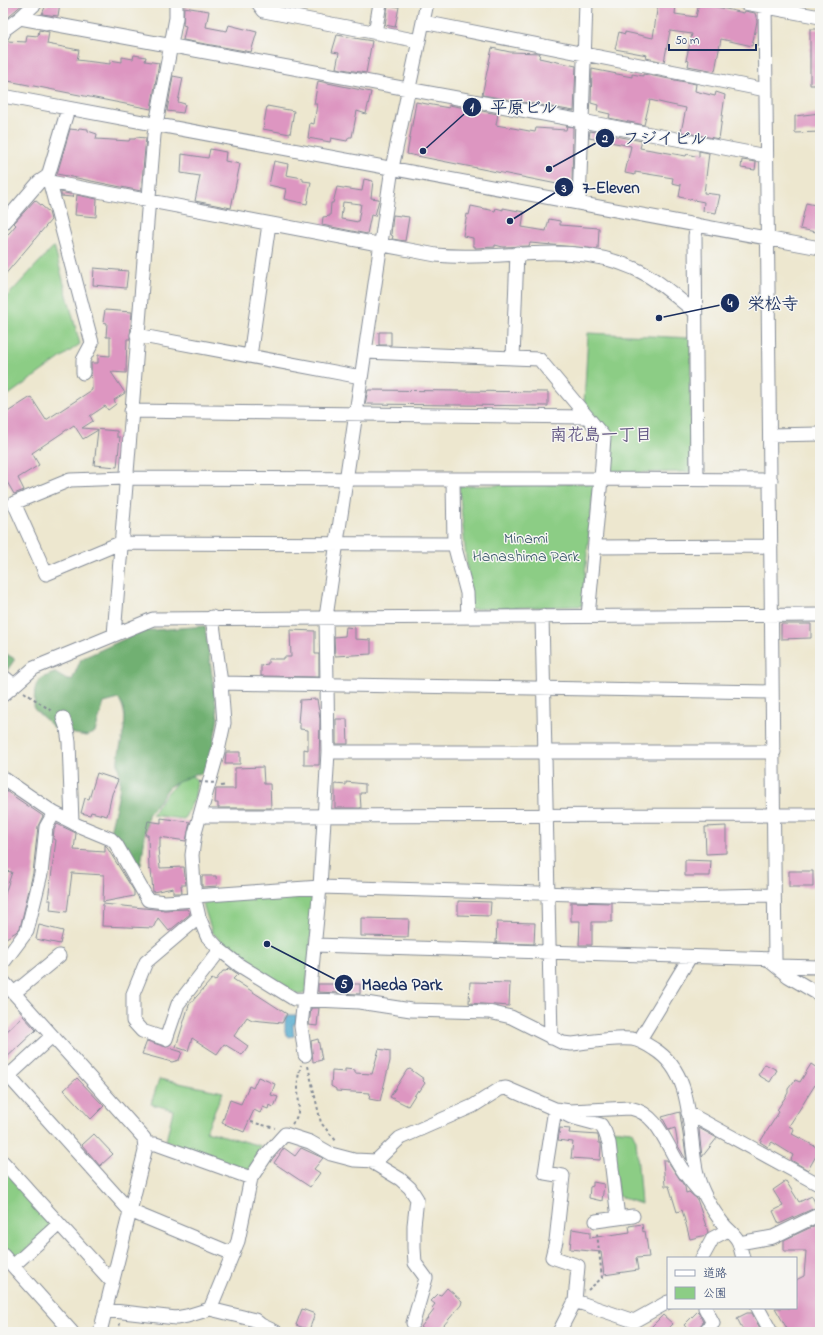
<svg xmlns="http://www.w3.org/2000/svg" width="823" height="1335" viewBox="0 0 823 1335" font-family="'Indie Flower','Klee One',sans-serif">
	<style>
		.green { fill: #8ccd85; stroke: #547e72 }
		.forest { fill: #71b072; stroke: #467068 }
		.water { fill: #4fa9cd; stroke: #356c96 }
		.building { fill: #dd96c1; fill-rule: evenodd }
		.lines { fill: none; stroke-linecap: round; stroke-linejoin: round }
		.minor-casing { stroke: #848b96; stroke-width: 15 }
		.path { stroke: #848b96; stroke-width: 2; stroke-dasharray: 3 3; stroke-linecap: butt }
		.minor { stroke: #fff; stroke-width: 13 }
		.path-bridge { stroke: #848b96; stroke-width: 2; stroke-dasharray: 3 3; stroke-linecap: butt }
		.labels { text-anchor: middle; stroke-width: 3; stroke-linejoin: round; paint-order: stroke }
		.park-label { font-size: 16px; fill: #375668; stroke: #f6f6f2 }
		.neighbourhood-label { font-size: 17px; font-weight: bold; fill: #5f5381; stroke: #f6f6f2 }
		.leader { fill: none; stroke: #1b2f5e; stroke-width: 1.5 }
		.callout-dot { fill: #1b2f5e; stroke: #f6f6f2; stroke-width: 1.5 }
		.mark-label { font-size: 12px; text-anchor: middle; font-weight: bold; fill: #fff }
		.callout-label { font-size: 17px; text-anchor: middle; font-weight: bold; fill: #1b2f5e; stroke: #f6f6f2; stroke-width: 3; stroke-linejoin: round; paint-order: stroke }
	</style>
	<rect width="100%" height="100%" fill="#f6f6f2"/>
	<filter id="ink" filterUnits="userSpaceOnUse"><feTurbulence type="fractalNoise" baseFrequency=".025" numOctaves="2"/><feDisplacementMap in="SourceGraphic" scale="8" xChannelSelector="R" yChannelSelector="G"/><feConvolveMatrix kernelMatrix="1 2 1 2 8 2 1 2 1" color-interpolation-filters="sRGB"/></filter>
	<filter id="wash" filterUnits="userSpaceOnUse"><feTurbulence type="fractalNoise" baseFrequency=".012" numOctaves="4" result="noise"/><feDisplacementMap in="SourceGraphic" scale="16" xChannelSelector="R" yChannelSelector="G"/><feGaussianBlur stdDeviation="0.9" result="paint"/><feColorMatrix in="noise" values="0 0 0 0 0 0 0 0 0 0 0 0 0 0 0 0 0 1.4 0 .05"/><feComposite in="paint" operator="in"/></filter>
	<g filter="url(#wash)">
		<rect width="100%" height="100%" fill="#ede7cf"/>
		<!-- green -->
		<path class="green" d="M54,246L80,344L3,399V301Z
			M588,333L691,338L690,472L608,473L609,435L584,404Z
			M594,483L582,606L471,609L459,486Z
			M192,776L197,780L195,797L184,819L152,815L161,800L180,779Z
			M315,893L306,993L299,995L235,956L212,932L203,904L209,900Z
			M159,1079L223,1092L206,1131L261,1146L249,1170L166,1141L173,1110L151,1104Z
			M610,1129L632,1131L636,1140L641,1204L618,1196Z
			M3,1167L51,1221L52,1227L20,1256H12L3,1247Z"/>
		<!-- forest -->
		<path class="forest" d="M205,626L218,718L208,773L195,774L170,786L148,815L141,865L127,857L110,832C113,816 119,799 120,783C121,775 117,767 118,759C121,737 131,719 119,699L104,703L95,732L87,736L58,731L34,709C35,687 32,680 55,673L67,680H72L81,659L142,631Z
			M3,652L15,659L6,672L3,670Z"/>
		<!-- water -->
		<path class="water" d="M288,1015H297V1024H293L294,1036L289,1037L285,1033V1020Z"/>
		<g id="blocks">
			<!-- building -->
			<path class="building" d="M6,3H24L3,21V6Z
				M48,3H60L58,16L42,14L46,5H48Z
				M658,3L676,5L675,14L696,17L699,3L744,13L745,11L755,13L757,21L752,46L721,39L715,71L688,66L689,61L686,60L692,34L670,31L664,62L646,58L647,55L615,49L619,32L625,34V32L653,38Z
				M388,5L399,7L395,27L385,25Z
				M184,7L209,11L206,27L227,31L229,25L257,32L251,52L183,40L186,26L183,25Z
				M810,29H819L820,85H810Z
				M39,30L49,32L47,44L79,50L77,60L110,64V60L122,62V57L133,59L134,55L146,57L145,61L159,63L151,109L3,80L7,41L26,42L27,35L38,36Z
				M337,35L372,41L366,73L336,68L339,53L332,52Z
				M492,48L510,52L540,53L539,58L576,66L574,111L482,95Z
				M592,69L632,77V74L643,76V74L696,84L695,91L715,96L716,92L725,95L719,139L681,132L686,108L667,104L650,100L644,125L609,118L610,114L597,111L598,105L591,103Z
				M173,76L183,78L178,102L185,104L183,113L167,111Z
				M318,81L371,92L366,114L357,111L352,137H349L347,141L331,138L330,142L308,138L310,123L314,124L317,104H314Z
				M416,102L449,108V105L498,114L496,125L535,132L536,128L566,130L567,126L573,127L572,187L407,154Z
				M267,106L294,111L290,134L263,129Z
				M820,113V132L795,133V116Z
				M79,128L88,129V131L97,134L96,139L129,141L130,139H135L136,137L146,138L141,191L57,174L70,129L78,130Z
				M590,131L642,141L640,148L686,156L687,154L699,157V151L709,153L704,193L720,195L716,213L703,211L704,202L679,197L681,185L672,183L673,178L635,172V175L625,173L631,146L589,138Z
				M210,149L226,152L225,161L240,164L231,208L195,201L200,176L181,173L182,154L208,158Z
				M742,160L756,162L755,170L741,168Z
				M274,161L288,164L286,175L303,178V181L311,182L307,204L284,199L286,189L269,185Z
				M364,179L373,181L371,198L379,199L375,216L371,215L367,234L322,225L323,217L330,216L331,203H333L337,187L362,191ZM343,202L361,204L358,222L341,219Z
				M61,192L74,195L72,197L61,196Z
				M77,195L97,199L96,217L75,215Z
				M35,200L49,212L51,220L3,277V240L16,225L14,223Z
				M806,203L820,206L816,232L800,229Z
				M471,206L495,211L496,208L503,210V208L524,212L522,227L546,231L549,219L560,221V225L599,228L598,249L530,243L529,246L503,247L495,245V247L475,248V246H473V238L463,236L467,214L469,215Z
				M393,215L409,217L405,241L392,239L393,236L391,235Z
				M94,268L128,271L126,288L93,285Z
				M105,310L132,312L130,339H127L126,373L111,372L125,393L114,400L116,404L108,410L105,406L90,416L93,421L82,428L117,431V437H120L117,467L94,465L98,430L83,439L74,425L32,453L39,465L18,478L24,490L14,494L3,475V415L31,397L46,420L92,390L91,363H98V355L110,356V337H106L107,323L103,322Z
				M379,332H391V345H379Z
				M368,390L548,392V406L365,404Z
				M781,624H811V638L781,639Z
				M346,627L355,628V639L371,640V654L335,656L334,637L345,636Z
				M290,630L315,631V654H319V677L261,676V665L268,664V659H284V657H291Z
				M317,699L320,719L319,765H304V749L308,750V730L300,729V723H298L300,700Z
				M336,719H347L348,744H336Z
				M226,752H240V764H225Z
				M263,767L264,784H270L271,808H218V803H215L216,789H235V768Z
				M97,773L118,780L112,794L107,816L91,812L90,815L81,813L85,798L89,799Z
				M346,782L365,784V793H360L361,808H335V784L346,785Z
				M3,789L43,816L38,826L33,873L20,928L16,932L3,940V900L12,872L5,871L7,859L3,858Z
				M161,818L190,822L186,841L160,837V848H158L160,868L184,867L186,885H181L182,893H173V888L153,892L151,869L149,870L148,835H145L148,821L161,823Z
				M57,824L76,833L74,850L105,852V845L106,846L134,891V896L103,902L104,875L72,873L67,912L50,910L51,900H48L56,840L53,839L54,830Z
				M726,826V853L706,854L705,827Z
				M685,860L711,861L710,876H685Z
				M789,871H813V887H789Z
				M202,876H216L217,886L202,887Z
				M458,901L491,902L490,916L458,915Z
				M571,902L612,903V922H592V945H579L580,921H571Z
				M103,904L164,910L187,909L190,914L169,931L158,918L153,928L102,926Z
				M361,918L409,919L408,937L361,936Z
				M497,922L535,923L534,944L496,943Z
				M39,925L63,931L60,944L36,939Z
				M229,968L238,974L233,979L287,1014L282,1023L252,1020L247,1017L234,1036L248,1046L242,1055L224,1044L217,1054L192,1038L188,1051L176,1047L189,1005L212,979L215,981L223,971H226Z
				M470,982L510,983L509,1006L469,1003Z
				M318,984H360V994L318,992Z
				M311,1008H319L317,1026L309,1025Z
				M23,1016L36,1030L3,1061V1035Z
				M318,1039L322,1060L313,1062L311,1041Z
				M147,1041L182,1052L179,1060L172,1062L142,1054Z
				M379,1049L390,1051V1061L380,1101L369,1099L370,1093L336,1091V1089L331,1086L332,1071L345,1072V1069L355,1070V1073L372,1074Z
				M765,1064L777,1070L770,1082L758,1075Z
				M811,1064L820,1070V1088L815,1085L789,1126L794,1129L792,1134L820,1149L808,1170L791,1160L793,1155L772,1142L768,1147L760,1142L779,1112L777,1110L788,1093V1089L795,1080L800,1082Z
				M410,1069L424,1079L423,1081L425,1083L419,1092L418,1090L408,1106L390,1097L407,1070Z
				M258,1077L275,1084L271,1095L278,1097L274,1107L269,1105L268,1109L263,1107L260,1113L254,1110L244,1132L222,1123L230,1100L241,1104L249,1086L253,1088Z
				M77,1078L104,1106L91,1119L64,1090Z
				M680,1112V1114L687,1161L678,1146L675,1128L669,1130L662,1117Z
				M560,1128L570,1129L569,1133L598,1135L599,1143H601V1147L600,1160L571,1158L573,1142L558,1140Z
				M699,1128L717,1138L702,1157L700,1140Z
				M94,1134L113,1154L100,1166L82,1145Z
				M284,1148L295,1156L301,1148L323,1158L314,1169L320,1173L310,1187L274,1163Z
				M663,1160H667L685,1187L686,1193L689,1192L697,1199L708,1232L706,1235L690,1239L682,1210L677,1212L669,1186H665Z
				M786,1181L799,1202L812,1196L817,1207L779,1224L773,1211L783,1206L773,1190Z
				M593,1182L604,1184L602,1201L589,1198L590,1187L593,1186Z
				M820,1223L818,1308L820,1307V1332H789L775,1308H796V1280L804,1276L806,1251H784V1240Z
				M642,1224L643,1232L645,1231L649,1257L636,1258L638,1270L604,1275L601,1252L570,1249L572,1229L590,1232V1238L630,1232L629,1226Z
				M447,1288L462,1301L461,1305L438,1332H427L421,1327L434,1310L432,1308L435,1304L431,1301L438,1294L441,1295Z
				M302,1309L315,1314L309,1330L296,1325Z
				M698,1311L703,1322L696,1332H690L684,1325Z
				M747,1313H752L762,1332H744L737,1318Z
				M663,1315L673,1324L665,1332H646Z"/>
		</g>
	</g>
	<g filter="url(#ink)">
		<use href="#blocks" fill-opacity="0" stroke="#848b96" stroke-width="1"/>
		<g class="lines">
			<!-- minor casing -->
			<g class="minor-casing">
				<path id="minor" d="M258,3L264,11L419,41
					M745,3L820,17
					M20,18L36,3
					M423,22L766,90
					M375,33L380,3
					M3,34L5,29L20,18L582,121L586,3
					M3,96L820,248
					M68,109L48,176L92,343L83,360V373
					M50,182L436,255C504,262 567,239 633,268C655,277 676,297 695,312
					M579,203L582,121L766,156
					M3,224L39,182L48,176
					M517,253L513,358L539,359L604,437L601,479L771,480
					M137,335L361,377
					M365,352L513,358
					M250,356L269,224
					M131,411L586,417
					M770,435L820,434
					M453,479L126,478L70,480L14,503L46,574L120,543L454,544
					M697,479L695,236L697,225
					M595,547L771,546
					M542,616L551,1038
					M212,617L221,683L224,723L218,751L195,833L192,855L195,900L199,917L207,936L220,950L239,965L294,999L359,1002L411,1010L489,1012L511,1017L563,1043L571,1044C591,1042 612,1037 632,1039C640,1040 648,1045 654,1049C696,1075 687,1132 697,1174C701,1191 713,1211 724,1225C730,1232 736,1235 739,1243
					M468,617L467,593L454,544L453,479H601L588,616
					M114,635L154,135L176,18V3
					M3,676L14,685
					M221,683L772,692
					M3,695L34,668L153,619L820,615
					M328,752H774
					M3,778L54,813L72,822L69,742L67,729L63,718
					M201,816L820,815
					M72,822L77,825L111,839L116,844L148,900L165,902L195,900
					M195,896L320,887L680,897L774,895
					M199,917L146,962L133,994V1021L142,1031L166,1039L178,1004L220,950
					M314,945L775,959L765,3
					M767,959L788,976L820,995
					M3,963L27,931L41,874L46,827L54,813
					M777,966L820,967
					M3,981L144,1138L145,1151L100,1332
					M14,993L59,956
					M304,999L301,1026L305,1055
					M309,999L320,887L328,752L326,617L392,168L427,3
					M639,1041L690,957
					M3,1070L130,1211L233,1254
					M3,1081L52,1036
					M688,1113L820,1185
					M145,1144H156L251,1178
					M3,1162L112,1282
					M372,1162L400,1179L410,1188L417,1199L414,1225V1248L415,1263L426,1278L413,1323
					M618,1218L633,1216
					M3,1255L72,1332
					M702,1258L713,1238L728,1230
					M743,1258L739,1243L773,1237L820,1214
					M13,1266L59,1224
					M575,1301L634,1321L668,1302
					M758,1308L771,1332
					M210,1309L255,1320L261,1325L276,1332
					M105,1310L176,1318L187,1316L210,1309L238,1241L251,1178L267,1154L285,1134L310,1142L331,1154L354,1160L376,1161L400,1138L473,1106L500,1089L506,1088L555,1109L570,1111L630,1108C660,1114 666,1147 682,1169C687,1177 693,1184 699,1191
					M559,1332L575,1301L578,1266L552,1257L556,1241L563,1176L545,1173L555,1109L571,1117L601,1125L605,1132L609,1143L618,1218L596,1221
					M704,1332L713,1323L705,1308"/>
			</g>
			<!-- path -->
			<path class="path" d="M24,692L53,712
				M221,786L226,785
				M308,1066L321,1123L337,1142
				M251,1122L275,1128
				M292,1124C302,1112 298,1102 298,1087C297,1080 299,1073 301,1065
				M588,1290L602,1278L597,1233
				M118,1332L120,1323"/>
			<!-- minor -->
			<use href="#minor" class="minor"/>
			<!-- path-bridge -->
			<path class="path-bridge" d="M199,782L217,783"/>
		</g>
	</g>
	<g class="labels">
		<!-- park labels -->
		<g class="park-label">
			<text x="526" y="543">Minami<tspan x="526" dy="18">Hanashima Park</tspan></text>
		</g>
		<!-- neighbourhood labels -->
		<g class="neighbourhood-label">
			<text x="601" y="440">南花島一丁目</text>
		</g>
	</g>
	<!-- callouts -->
	<path class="leader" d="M423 151L472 107M549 169L605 138M510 221L564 187M659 318L730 303M267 944L344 984"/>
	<g class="callout-dot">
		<circle cx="423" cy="151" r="4"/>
		<circle cx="549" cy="169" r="4"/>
		<circle cx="510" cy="221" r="4"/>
		<circle cx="659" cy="318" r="4"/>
		<circle cx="267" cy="944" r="4"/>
		<circle cx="472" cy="107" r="10"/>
		<circle cx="605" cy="138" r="10"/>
		<circle cx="564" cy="187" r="10"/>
		<circle cx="730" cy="303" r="10"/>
		<circle cx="344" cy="984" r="10"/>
	</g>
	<g class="mark-label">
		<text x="472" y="111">1</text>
		<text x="605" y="142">2</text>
		<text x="564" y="192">3</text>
		<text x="730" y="307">4</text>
		<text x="344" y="988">5</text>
	</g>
	<g class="callout-label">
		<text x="524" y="113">平原ビル</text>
		<text x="665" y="144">フジイビル</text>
		<text x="611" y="193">7-Eleven</text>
		<text x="773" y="309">栄松寺</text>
		<text x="402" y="990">Maeda Park</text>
	</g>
	<!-- margin -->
	<rect width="823" height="1335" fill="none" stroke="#f6f6f2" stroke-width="16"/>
	<!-- legend -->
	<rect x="667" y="1257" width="130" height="52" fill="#f6f6f2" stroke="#9ea6b7"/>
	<rect x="675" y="1270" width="20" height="6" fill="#ffffff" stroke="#9ea6b7"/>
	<text x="703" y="1277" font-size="12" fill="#1b2f5e">道路</text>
	<rect x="675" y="1287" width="20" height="12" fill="#8ccd85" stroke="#9ea6b7"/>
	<text x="703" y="1297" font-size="12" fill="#1b2f5e">公園</text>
	<!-- scale -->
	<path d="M669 44v6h87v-6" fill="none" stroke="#1b2f5e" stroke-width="2"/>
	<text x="675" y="44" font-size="12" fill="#1b2f5e" stroke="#f6f6f2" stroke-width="3" paint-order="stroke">50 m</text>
</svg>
